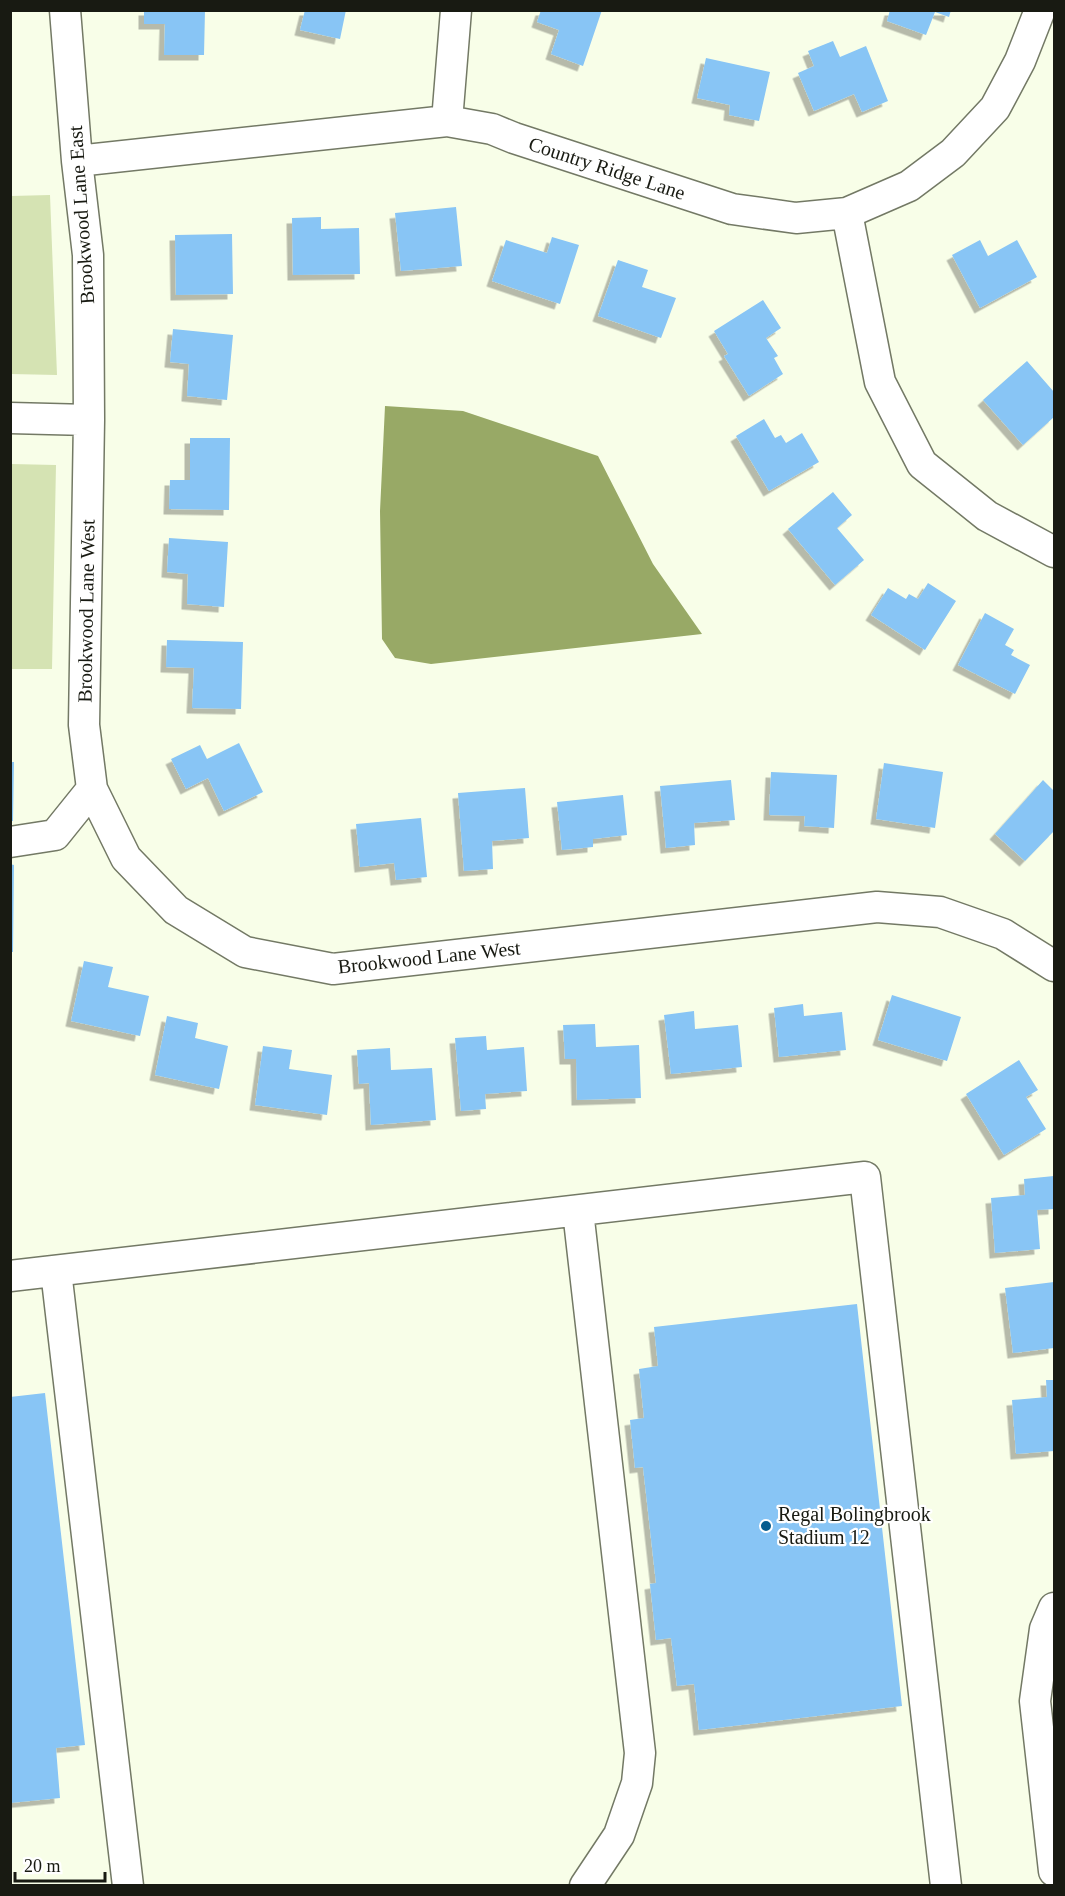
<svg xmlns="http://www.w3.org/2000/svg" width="1065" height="1896" viewBox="0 0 1065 1896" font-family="'Times New Roman',serif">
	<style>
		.green { fill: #d5e3b3 }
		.water { fill: #98a966 }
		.building { fill: #88c5f5; filter: url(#shadow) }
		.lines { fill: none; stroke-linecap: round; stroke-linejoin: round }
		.minor-casing { stroke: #737965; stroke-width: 33 }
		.minor { stroke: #fff; stroke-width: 30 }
		.poi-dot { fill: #065c8e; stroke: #fff; stroke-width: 2 }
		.labels { text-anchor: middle; stroke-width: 4.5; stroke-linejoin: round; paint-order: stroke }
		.street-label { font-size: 20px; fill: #181a12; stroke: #fff }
		.poi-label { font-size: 20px; fill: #181a12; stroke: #fff; text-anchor: start }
	</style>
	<defs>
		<filter id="shadow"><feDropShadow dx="-5.5" dy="5.5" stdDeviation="0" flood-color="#0004"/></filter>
	</defs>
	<rect width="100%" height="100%" fill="#f8fee8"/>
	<!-- green -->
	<path class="green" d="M50,195L57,375L11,374V196Z
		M11,464L56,465L52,669H11Z"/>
	<!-- water -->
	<path class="water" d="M385,406L463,411L598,456L653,564L702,634L431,664L395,658L382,639L380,511Z"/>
	<!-- building -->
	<path class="building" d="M144,10H205L204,55H164L165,24H144Z
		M305,10H346L340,39L300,30Z
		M541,10H602L583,66L551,54L559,30L537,22Z
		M890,10H951L949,17L935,12L926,35L887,21Z
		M833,41L840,57L866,46L888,101L862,112L854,94L814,111L798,73L814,66L808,51Z
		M706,58L770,72L759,121L729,115L730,105L697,98Z
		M456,207L462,266L401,271L395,213Z
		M321,217V229L359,228L360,274L293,275L292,218Z
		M232,234L233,294L176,295L175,235Z
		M552,237L579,245L560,304L492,281L506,240L547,253Z
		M980,240L988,256L1017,240L1037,277L980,308L952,255Z
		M618,260L648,270L642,287L676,298L661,338L598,316Z
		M763,300L781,328L766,338L778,356L774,358L783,374L749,396L724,356L728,354L714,331Z
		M173,329L233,335L227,400L187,396L189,364L170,362Z
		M1027,361L1054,392V417L1023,445L983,400Z
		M764,419L775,438L781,435L786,443L802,433L819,462L769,491L736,436Z
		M190,438H230L229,510L169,509L170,480H190Z
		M833,492L852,515L837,528L864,560L835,585L788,529Z
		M169,538L228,542L224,607L187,604L188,574L167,572Z
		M928,583L956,601L925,650L871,615L888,588L906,599L909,594L918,599Z
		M985,613L1014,629L1005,645L1014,650L1011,655L1030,665L1015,694L958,665Z
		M167,640L243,642L241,709L192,708L194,668L166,667Z
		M239,743L263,792L224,811L208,778L186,789L171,759L200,745L207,759Z
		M10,762H14L13,821H10Z
		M884,763L943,772L935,828L876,819Z
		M771,772L837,775L834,828L804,826L805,816L769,815Z
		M731,780L735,820L694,823L695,845L666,848L660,786Z
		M1043,780L1054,791V831L1025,861L995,834Z
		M525,788L529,838L492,841L493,869L464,871L458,793Z
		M623,795L627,835L593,839V847L562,850L557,802Z
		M421,818L427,877L396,880L394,863L360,867L356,824Z
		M10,864L14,865L13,952H10Z
		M84,961L113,967L108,987L149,996L140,1036L71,1021Z
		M892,995L961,1017L947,1061L878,1040Z
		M803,1004L804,1016L842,1012L846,1050L779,1057L774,1008Z
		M694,1011L695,1029L738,1025L742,1067L671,1074L664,1015Z
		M167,1016L198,1023L195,1038L228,1046L219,1089L155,1075Z
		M595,1024L596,1047L639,1045L641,1098L577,1100L576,1059H565L563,1025Z
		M486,1036L487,1050L524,1047L527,1091L485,1094L486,1109L461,1111L455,1038Z
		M263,1046L292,1050L289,1069L332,1075L327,1115L255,1105Z
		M390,1048L391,1070L432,1068L436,1120L371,1125L369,1083L359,1084L357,1050Z
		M1019,1060L1038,1090L1026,1097L1046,1129L1004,1155L966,1094Z
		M1054,1176V1209L1037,1210L1040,1249L995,1253L991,1198L1025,1195L1024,1179Z
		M1054,1282V1348L1013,1353L1005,1288Z
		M857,1304L902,1706L699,1730L694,1684L677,1686L671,1638L656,1640L650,1584L656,1583L643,1467L635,1468L630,1420L644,1418L639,1369L658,1366L654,1327Z
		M1046,1380H1054V1451L1016,1454L1012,1400L1047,1397Z
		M45,1393L85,1745L56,1748L60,1798L10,1803V1397Z"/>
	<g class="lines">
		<!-- minor casing -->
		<g class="minor-casing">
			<path id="minor" d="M65,10L77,161L88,255L89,420L84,725L92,789L126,858L176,910L245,952L333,969L877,907L940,912L1003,934L1054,966
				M447,121L456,10
				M77,161L447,121L492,129L514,138L732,209L796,218L847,213L909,186L953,153L995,108L1020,61L1040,10
				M847,213L880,382L922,464L987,516L1054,552
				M10,418L89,420
				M10,842L55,835L92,789
				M578,1211L640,1753L637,1783L619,1835L585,1886
				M56,1271L128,1886
				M10,1276L865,1177L946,1886
				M1054,1608L1045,1629L1035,1701L1054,1871"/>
		</g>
		<!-- minor -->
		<use href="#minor" class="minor"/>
	</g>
	<!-- markers -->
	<circle class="poi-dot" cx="766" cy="1526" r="6"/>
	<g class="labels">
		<!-- street labels -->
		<g class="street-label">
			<text transform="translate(607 168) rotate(18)" y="7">Country Ridge Lane</text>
			<text transform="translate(81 215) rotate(-94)" y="7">Brookwood Lane East</text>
			<text transform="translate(86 611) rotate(-89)" y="7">Brookwood Lane West</text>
			<text transform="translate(429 957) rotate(-6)" y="7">Brookwood Lane West</text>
		</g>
		<!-- poi labels -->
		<g class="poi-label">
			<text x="778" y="1521">Regal Bolingbrook<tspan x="778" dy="23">Stadium 12</tspan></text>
		</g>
	</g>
	<!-- border -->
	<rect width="1065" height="1896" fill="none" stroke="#181a12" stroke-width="24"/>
	<!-- scale -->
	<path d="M15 1872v9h90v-9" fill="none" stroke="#181a12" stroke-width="3"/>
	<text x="24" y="1872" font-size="18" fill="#181a12" stroke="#ffffff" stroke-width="4.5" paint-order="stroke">20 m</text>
</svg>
